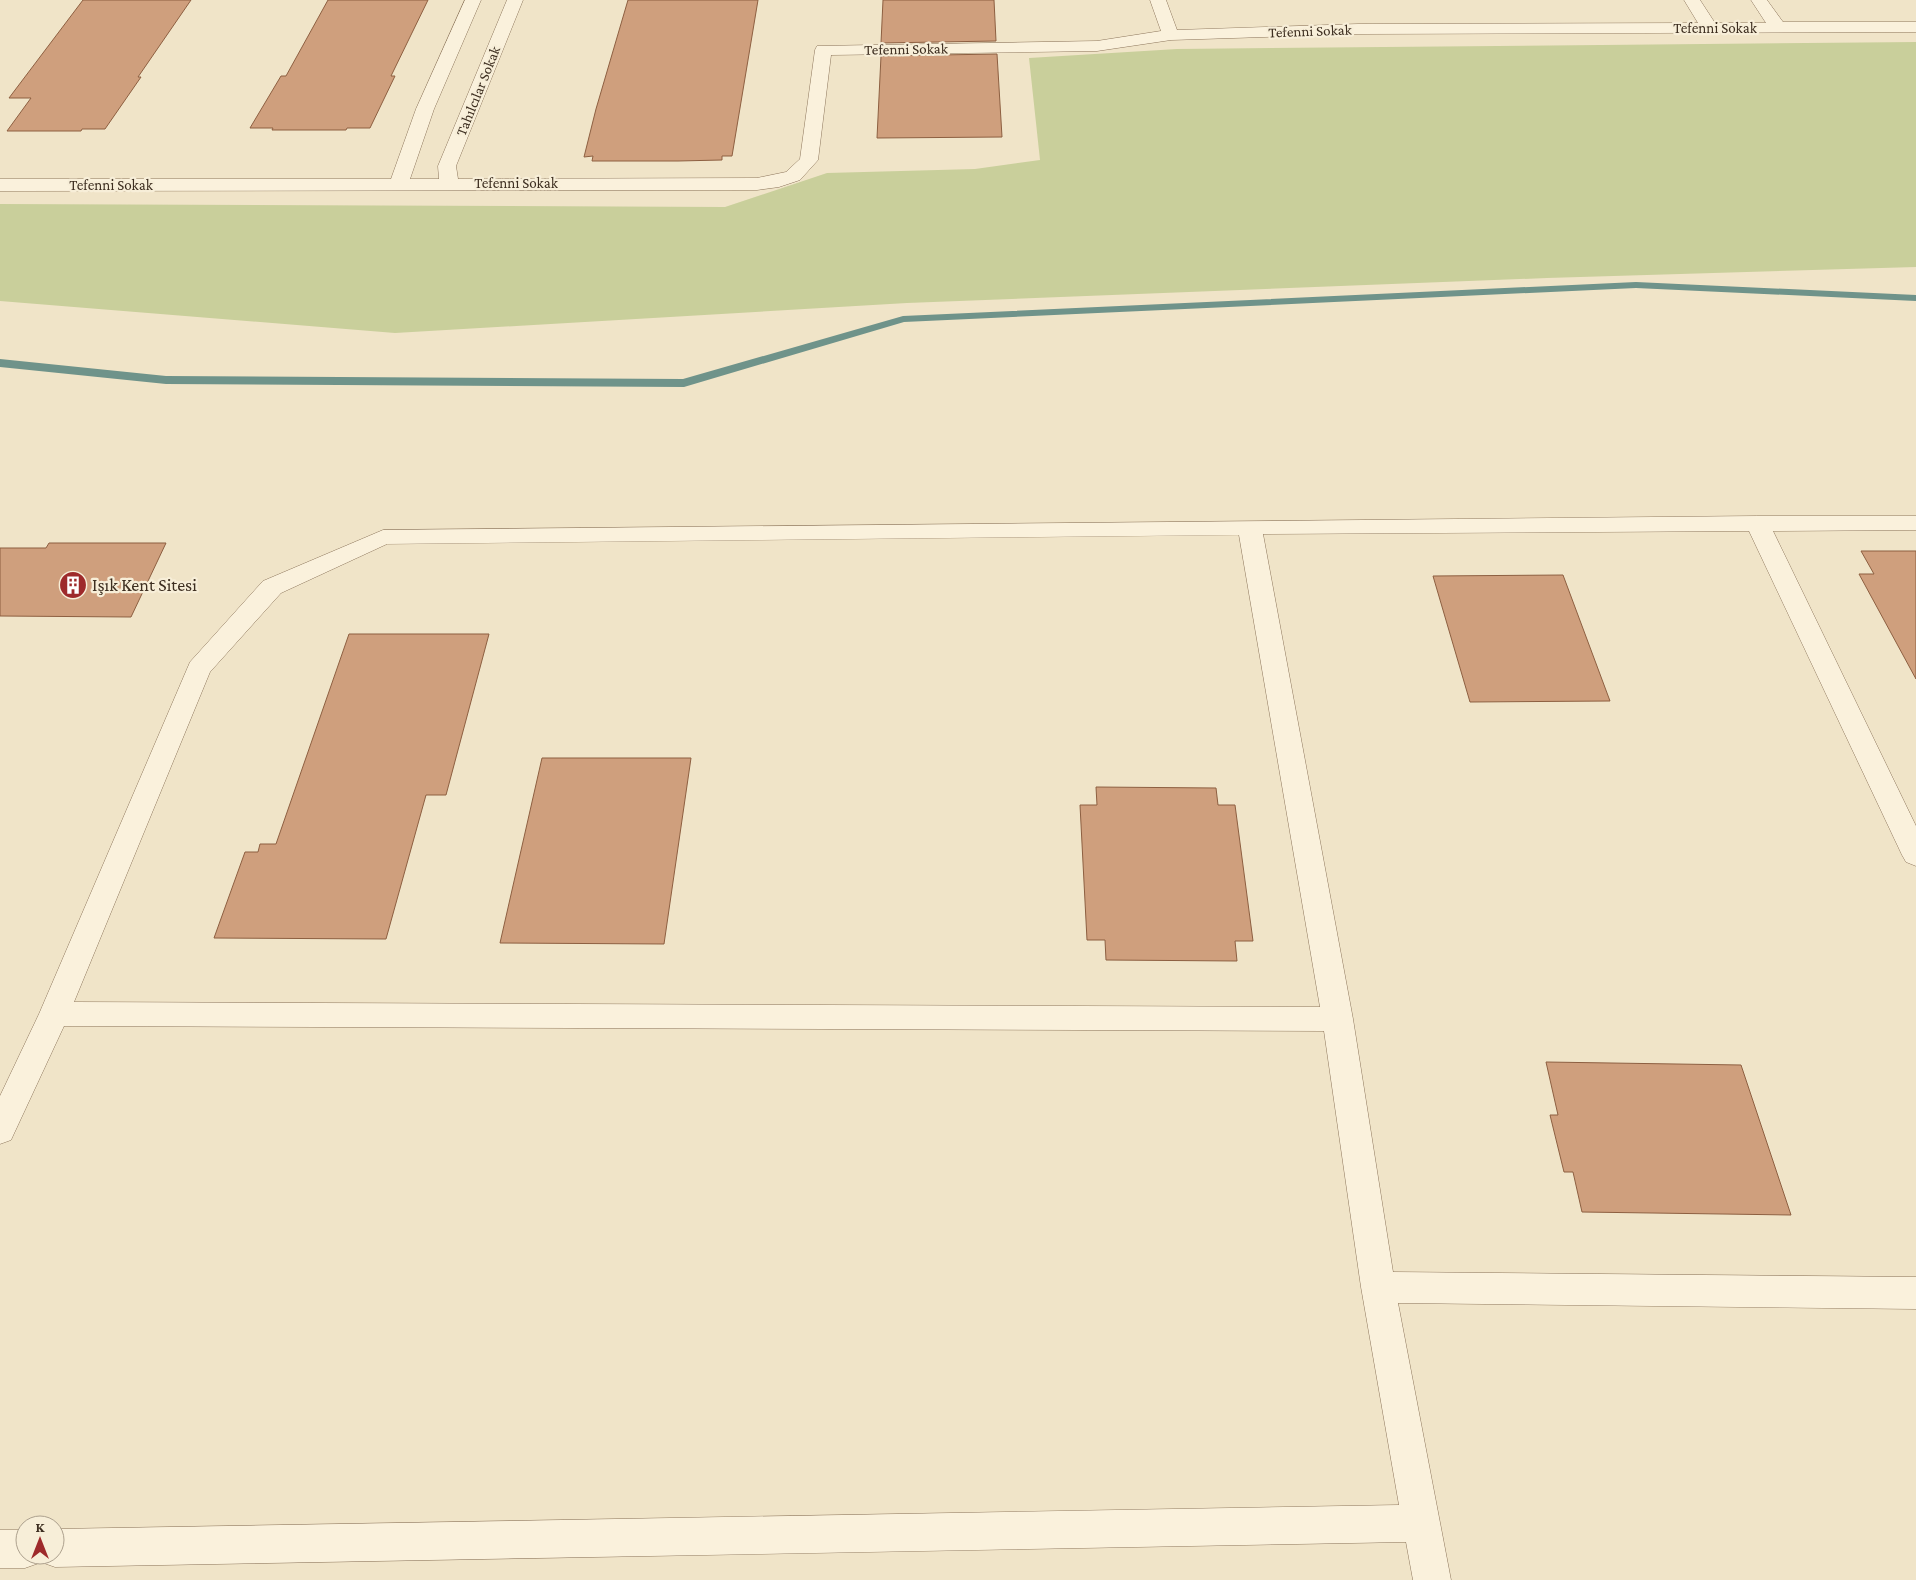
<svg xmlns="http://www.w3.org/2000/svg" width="1916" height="1580" viewBox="0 0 1916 1580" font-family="'Crimson Pro',serif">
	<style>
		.green { fill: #c9cf9b }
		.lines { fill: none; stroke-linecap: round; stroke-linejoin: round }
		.stream { fill: #6f938a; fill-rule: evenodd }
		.building { fill: #cf9f7d; stroke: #8d5f41 }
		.street-casing { stroke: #8d765c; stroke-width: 1 }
		.street { fill: #faf1dc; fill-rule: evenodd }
		.labels { text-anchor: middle; stroke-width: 4.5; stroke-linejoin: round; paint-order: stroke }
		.far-street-label { font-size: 15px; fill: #3d2e20; stroke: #f7eed8 }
		.poi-label { font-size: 18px; fill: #3d2e20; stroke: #f7eed8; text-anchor: start }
	</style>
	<rect width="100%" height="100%" fill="#f0e4c8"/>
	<!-- green -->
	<path class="green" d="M1916,42V267L1547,278L907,303L395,333L0,301V204L725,207L827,173L975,169L1040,160L1029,58L1177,49Z"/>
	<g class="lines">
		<!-- stream -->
		<path class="stream" d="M1636,282L1916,295V301L1636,288L904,322L684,387L166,384L0,367V359L166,376L683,379L903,316Z"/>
	</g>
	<!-- building -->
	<path class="building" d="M83,0H191L138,77H141L105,129H82L81,131H7L31,98H9Z
		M328,0H428L391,76H395L370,128H347L346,130H272L273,128H250L281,76H286Z
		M628,0H758L732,156H722V160L678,161H592L593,156L584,157L596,109Z
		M883,0H994L996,41L881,43Z
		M997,54L1002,137L877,138L881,56Z
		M49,543H166L131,617L0,616V548H46Z
		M1861,551H1916V679L1859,574H1874Z
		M1563,575L1610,701L1470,702L1433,576Z
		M349,634H489L446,795H426L386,939L214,938L245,852H258L260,844H276Z
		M542,758H691L664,944L500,943Z
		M1096,787L1216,788L1218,805H1235L1253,941H1235L1237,961L1106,960L1105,940H1087L1080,805H1097Z
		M1546,1062L1741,1065L1791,1215L1582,1212L1573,1172H1564L1550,1115H1558Z"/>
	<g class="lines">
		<!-- street casing -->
		<g class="street-casing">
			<path id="street" d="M465,0H481L434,109L410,179H439L438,166L507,0H523L456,166L458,179L757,178L786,172L800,159L815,50L817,46L1097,41L1161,31L1150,0H1166L1177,30L1358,24L1698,23L1684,0H1700L1715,23H1766L1751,0H1767L1783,22H1916V32L1358,34L1171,40L1097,51L831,55L818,160L800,180L779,187L757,190L0,191V179H391L416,109Z
				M1757,516H1916V530L1773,531L1916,826V866L1906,862L1902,855L1749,531L1263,534L1353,1019L1393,1272L1916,1277V1309L1398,1303L1451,1580H1413L1406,1542L55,1567L41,1562L40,1558L39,1563L25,1568H0V1530H25V1555H55V1529L1399,1505L1361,1287L1324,1031L64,1026L11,1140L0,1144V1096L39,1014L190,662L263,581L383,530ZM1239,535L1320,1007L74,1002L210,672L281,593L387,544Z"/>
		</g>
		<!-- street -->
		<use href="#street" class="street"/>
	</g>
	<!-- icons -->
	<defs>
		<g id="building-disc" transform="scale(1.4375)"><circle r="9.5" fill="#9e2a2b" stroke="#f7eed8"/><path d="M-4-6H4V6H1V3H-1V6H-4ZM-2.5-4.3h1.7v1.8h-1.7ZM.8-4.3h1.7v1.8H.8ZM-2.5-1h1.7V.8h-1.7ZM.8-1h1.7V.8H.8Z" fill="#fff"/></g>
	</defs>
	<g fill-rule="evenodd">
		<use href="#building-disc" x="73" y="585"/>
	</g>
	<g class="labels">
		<!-- far-street labels -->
		<g class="far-street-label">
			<text x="1715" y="33">Tefenni Sokak</text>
			<text transform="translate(1310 31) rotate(-2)" y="5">Tefenni Sokak</text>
			<text transform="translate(906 49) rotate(-1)" y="5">Tefenni Sokak</text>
			<text transform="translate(478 91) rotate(-68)" y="5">Tahılcılar Sokak</text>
			<text x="516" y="188">Tefenni Sokak</text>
			<text x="111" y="190">Tefenni Sokak</text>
		</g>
		<!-- poi labels -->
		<g class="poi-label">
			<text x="92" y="591">Işık Kent Sitesi</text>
		</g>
	</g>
	<!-- north arrow -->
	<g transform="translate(40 1540)"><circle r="24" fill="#f7eed8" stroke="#ada18e"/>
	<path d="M0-4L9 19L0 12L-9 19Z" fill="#9e2a2b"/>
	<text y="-8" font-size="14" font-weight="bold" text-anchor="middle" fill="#3d2e20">K</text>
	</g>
</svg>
